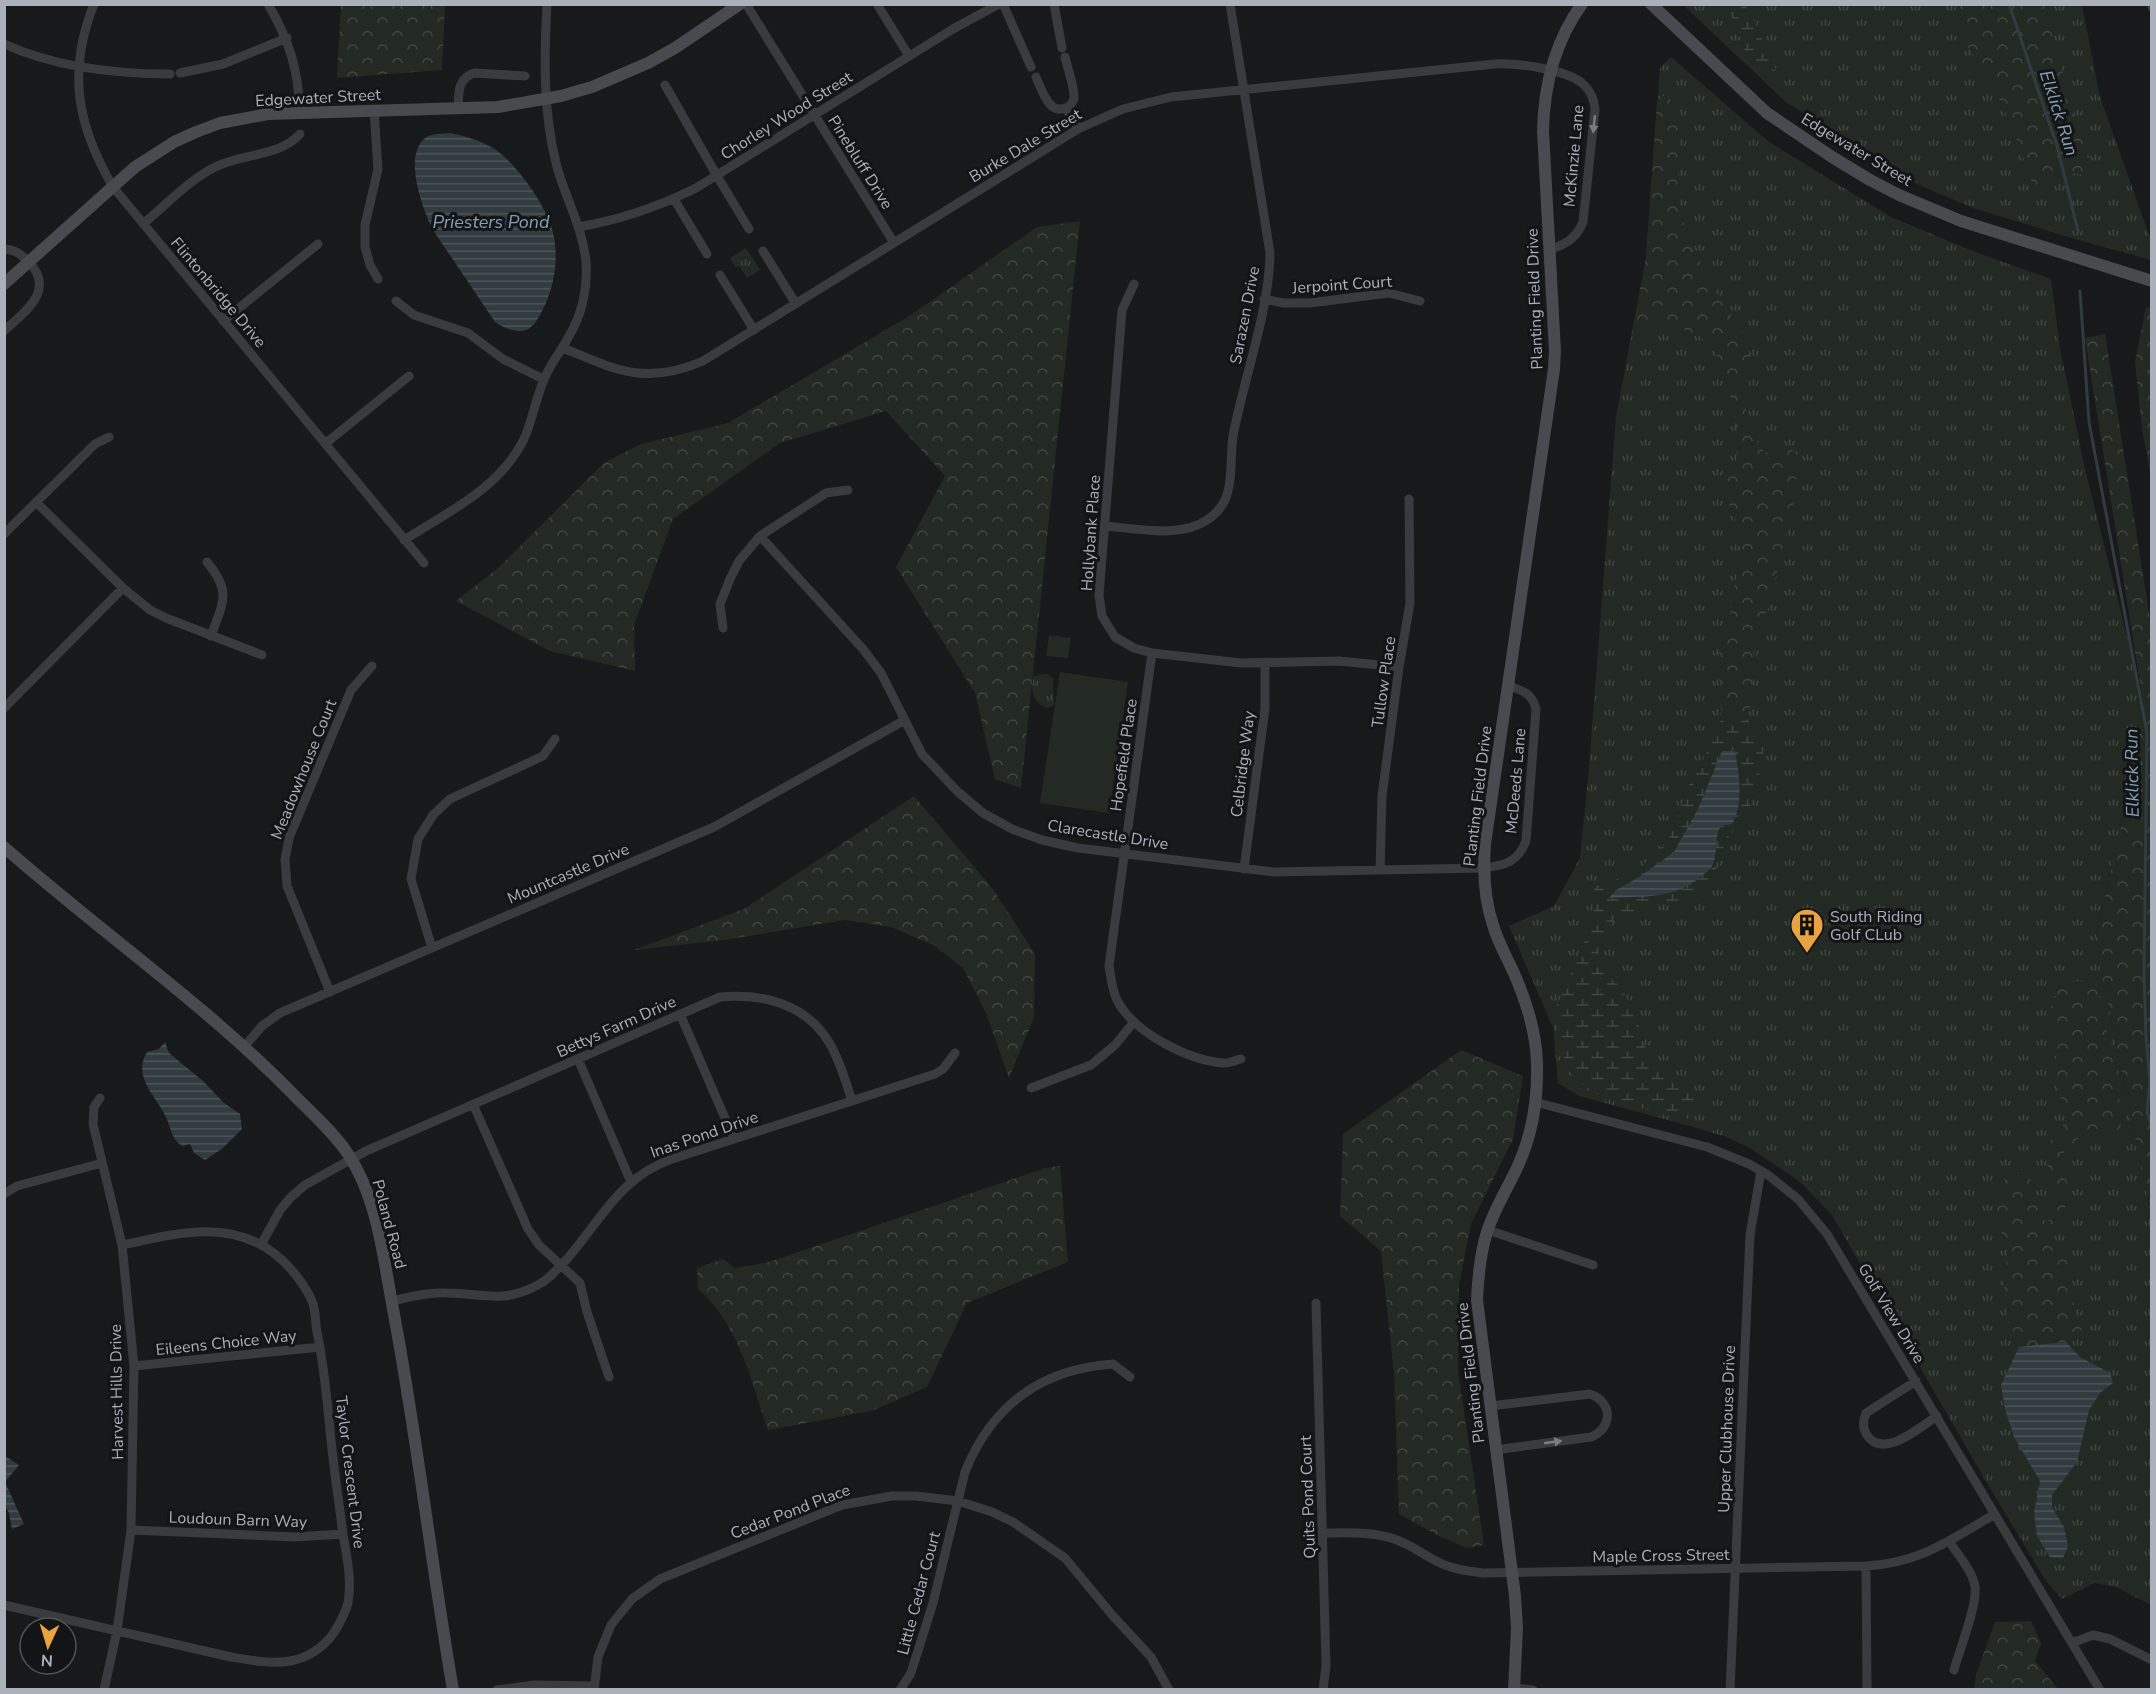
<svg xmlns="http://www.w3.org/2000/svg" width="2156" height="1694" viewBox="0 0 2156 1694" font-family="'Nunito Sans',sans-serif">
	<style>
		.grass { fill: url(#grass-tufts) }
		.forest { fill: url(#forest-crowns) }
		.wetland { fill: url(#wetland-marsh) }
		.pitch { fill: #232a23 }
		.water { fill: url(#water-rules) }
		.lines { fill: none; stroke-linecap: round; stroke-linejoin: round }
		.stream { stroke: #313b40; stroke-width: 3 }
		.street { stroke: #3a3b3f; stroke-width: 9 }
		.secondary { stroke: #484a4f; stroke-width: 12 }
		.oneway { fill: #787c83 }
		.labels { text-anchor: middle; stroke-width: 6; stroke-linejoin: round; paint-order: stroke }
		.street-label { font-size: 16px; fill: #abb1ba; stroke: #131416 }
		.poi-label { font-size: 16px; fill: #abb1ba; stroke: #131416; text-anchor: start }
		.water-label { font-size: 18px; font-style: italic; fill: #84a1b3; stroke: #131416 }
	</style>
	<defs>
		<pattern id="grass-tufts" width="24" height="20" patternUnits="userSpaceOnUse" patternTransform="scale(1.5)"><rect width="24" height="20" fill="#232a23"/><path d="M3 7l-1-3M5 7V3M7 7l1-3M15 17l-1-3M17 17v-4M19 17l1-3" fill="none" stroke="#404641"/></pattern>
		<pattern id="forest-crowns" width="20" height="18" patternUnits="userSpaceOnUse" patternTransform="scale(1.5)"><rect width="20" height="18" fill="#232a23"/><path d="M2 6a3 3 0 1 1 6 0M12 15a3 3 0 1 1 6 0" fill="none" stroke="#404641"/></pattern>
		<pattern id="wetland-marsh" width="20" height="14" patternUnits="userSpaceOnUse" patternTransform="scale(1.5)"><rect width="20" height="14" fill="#232a23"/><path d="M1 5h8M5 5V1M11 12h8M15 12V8" fill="none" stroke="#404641"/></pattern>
		<pattern id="water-rules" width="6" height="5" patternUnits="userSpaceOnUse" patternTransform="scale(1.5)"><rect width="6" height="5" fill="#313b40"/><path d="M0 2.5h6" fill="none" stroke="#4c555a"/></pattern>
	</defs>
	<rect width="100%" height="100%" fill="#18191b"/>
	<!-- grass -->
	<path class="grass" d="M1683,5H2082L2100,97L2151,240V260L2068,237L1973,208L1917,184L1786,102Z
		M1671,57L1769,142L1891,217L1975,252L2051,279L2060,348L2085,469L2142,696L2134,769L2095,940L2151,1216V1605L2116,1587L2095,1583L2062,1599L2046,1581L1987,1483L1832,1215L1799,1181L1750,1148L1726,1137L1690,1126L1579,1096L1558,1083L1553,1028L1509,926L1554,906L1580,858L1589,768L1616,417L1646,258L1660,68Z
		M746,248L760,270L747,278L740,267H735L730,258Z
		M1047,674L1053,678L1054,705L1048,708C1033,704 1030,690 1034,676Z"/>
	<!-- forest -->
	<path class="forest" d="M341,5H445L442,70L337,78Z
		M1955,5H2044L2080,135L2098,178L2072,173L2036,194L2013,129L1993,86L1966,44Z
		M1666,94L1681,114L1678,181L1682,219L1702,266L1726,309L1746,337L1750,357L1747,380L1726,381L1714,349L1698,335L1676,326L1659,324L1631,337L1646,258L1657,101Z
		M1080,221L1021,788L995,779L975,693L896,567L945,476L886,411L780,443L673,519L634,625L635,671L550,651L456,601L498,568L604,463L641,444L728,423L911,315L1037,227Z
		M2146,307L2152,309L2151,478L2142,428L2135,362Z
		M2105,334L2151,625V1216L2095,940L2134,769L2142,696L2085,338Z
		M1732,394L1742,397L1758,444L1764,452L1775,455L1788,448L1799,453L1794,502L1769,606L1754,640L1753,685L1748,720L1721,710L1724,693L1717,673L1718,655L1728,632L1733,592L1740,559V531L1726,497L1728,478L1736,461L1738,431L1729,407Z
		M914,796L993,889L1035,954L1034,1017L1009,1078L986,1013L963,968L935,946L891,927L845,920L724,940L634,950L744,909Z
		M2095,978L2118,1076L2122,1144L2092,1126L2061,1155C2070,1189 2074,1202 2050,1231L2066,1256L2075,1312L2083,1329L2066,1342L2019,1347C2012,1328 2004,1309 2004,1289C2004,1275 2008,1261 2007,1247C2006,1239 2001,1232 1999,1225C1994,1204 1996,1172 2023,1169L2032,1181L2045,1222L2053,1218L2054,1200L2046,1158L2050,1142L2067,1120V1108L2061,1098L2055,1075L2056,1053L2049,1013L2061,984Z
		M1461,1050L1523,1076L1513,1139L1471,1224L1459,1285L1458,1371L1484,1545L1467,1548L1439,1536L1399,1514L1394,1374L1381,1251L1340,1216L1343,1134Z
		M1060,1166L1068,1262L967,1303L927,1387L871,1411L768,1430C751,1381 739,1324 698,1289L697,1268L723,1259L735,1268L769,1262L1045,1168Z
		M2031,1621L2041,1643L2035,1661L2058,1689H1974L1976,1675L1995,1622Z"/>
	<!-- wetland -->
	<path class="wetland" d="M1722,5H1744L1749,10L1776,70L1766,72L1747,57L1734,20Z
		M1721,710L1748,720L1764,748L1756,793L1749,810L1743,822L1729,836L1718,867L1698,891L1696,903L1655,905L1617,916L1596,943L1605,974L1621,987L1636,1016L1649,1060L1661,1072L1687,1082L1694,1100L1690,1119L1654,1112L1593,1093L1567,1070L1559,1035L1556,1007L1586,938L1594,913V886L1611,882L1641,867L1668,841L1691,780L1720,729Z"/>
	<!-- pitch -->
	<path class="pitch" d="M1049,635L1071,638L1068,658L1046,656Z
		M1060,672L1128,682L1109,813L1040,803Z"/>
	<!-- water -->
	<path class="water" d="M450,133C465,136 479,140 493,148C513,160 540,198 549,220C561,250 556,286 541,313C538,319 533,327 526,330C515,333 504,328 495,322L433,230C423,210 404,159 423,140C429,133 441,134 450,133Z
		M1722,751H1735C1739,774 1744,804 1732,824L1721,826C1713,839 1719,854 1712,866C1710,870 1705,873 1702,876C1673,900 1644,896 1609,898L1616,890L1639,877L1674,852L1698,809Z
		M165,1042L169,1053L203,1081L224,1103L240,1114L242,1129L223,1148L205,1160L194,1153L190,1144L182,1146C171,1139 171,1128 166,1117C156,1096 132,1077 147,1052L159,1049Z
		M2066,1342L2080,1357L2110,1373L2113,1383L2100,1393L2089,1410L2077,1462L2052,1495V1507L2064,1527L2068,1546L2063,1558L2050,1557L2037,1536L2034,1513L2040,1481L2014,1437L2005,1409L2001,1385L2019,1347Z
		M5,1456L19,1465L5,1482L24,1524L12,1529L9,1513L5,1506Z"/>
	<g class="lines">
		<!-- stream -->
		<path class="stream" d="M2009,4L2057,146L2078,231
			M2080,291L2089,422L2147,733L2144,975L2146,1038L2150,1080L2147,1112L2152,1127"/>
		<!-- street -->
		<path class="street" d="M94,4C67,72 77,125 113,187L424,563
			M268,4C290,42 298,69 300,112
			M746,4L894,243
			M877,4L909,56
			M1003,4L1031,67
			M1054,4L1062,48
			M2151,4L2152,7
			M4,44C55,67 115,74 170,74
			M180,73L223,64L287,38
			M1036,77C1041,88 1049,115 1065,108C1069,107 1073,103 1074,98C1075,88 1067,67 1065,57
			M665,85L717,176L749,229
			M458,108C459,93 457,79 474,73L525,76
			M1066,108L1078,129
			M374,110L378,169L365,225V247L370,265L378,279
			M674,199L707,254
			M143,224C166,205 189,180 215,167C243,153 279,157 300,134
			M578,227C620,220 658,207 696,188L953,29L999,4
			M4,249C16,250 21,254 29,262C56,291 25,311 4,331
			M763,251L796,304
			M720,275L754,330
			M1134,284L1122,310L1099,595L1102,616L1115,637L1134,648L1152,653L1241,663L1339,661L1399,667
			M1264,299L1283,303H1310L1389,293L1420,301
			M396,301L414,315L468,333L503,359L543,379
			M223,321L318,244
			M563,348C616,370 646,386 703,361L1078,129L1123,109L1171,97L1495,64C1517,63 1566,69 1583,84C1591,91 1594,99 1595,109L1583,222C1576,239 1566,244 1549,250
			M326,443L409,376
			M36,502L123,588L150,610L166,618L262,655
			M1104,526C1136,528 1179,539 1207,520C1215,515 1221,508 1225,500C1233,481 1230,457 1233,436C1244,377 1269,313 1270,253L1230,4
			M4,534L95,444L109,437
			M760,536L863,649L881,673L922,754L957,791L983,813L1012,829L1042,840L1078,848L1274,872L1483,868C1504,866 1518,862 1526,841L1536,709C1532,693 1522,690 1508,686
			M404,540C448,512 500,488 524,439C534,417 536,393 548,371C554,359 563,348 569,336C582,315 588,287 586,262C583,229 566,199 557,167C543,114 544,59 547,4
			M207,562C232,592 223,602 211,636
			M723,628L720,604L730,579L739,561L760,536L826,493L848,490
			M1152,653L1109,966C1111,977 1112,992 1118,1002C1135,1033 1188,1060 1223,1063C1229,1064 1235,1060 1241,1059
			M4,708L123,588
			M1244,869L1265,708V663
			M1380,870L1382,796L1399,667L1410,603L1409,499
			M432,948L411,879L418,839L433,815L450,799L543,756L555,739
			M330,992L287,886L285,860L289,838L351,690L372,666
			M680,1014L734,1139
			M244,1047L262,1026L280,1013L714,827L905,720
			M578,1059L631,1182
			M1031,1088L1091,1065L1115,1045L1133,1023
			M100,1098L94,1107L93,1124L122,1245L134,1366L131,1530L117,1631L104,1690
			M1535,1102L1707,1147L1749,1164L1768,1175L1798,1199L1827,1234L2100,1690
			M473,1104L528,1229L539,1245L580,1283L587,1312L609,1377
			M4,1194L17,1186L102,1163
			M1488,1230L1593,1265
			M261,1245L280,1210L291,1197L305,1185L366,1151L720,997C763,993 807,1004 830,1044C840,1061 846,1082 852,1101
			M392,1301C410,1297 428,1292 446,1293C482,1293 501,1304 536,1286C549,1280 557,1269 567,1259C601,1220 620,1177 672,1159L935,1074L943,1069L955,1053
			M1316,1303L1326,1666L1323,1690
			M134,1366L320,1347
			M1916,1381L1866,1413C1863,1420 1862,1428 1867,1435C1883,1460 1920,1427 1937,1416
			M1490,1406L1590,1394C1613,1402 1613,1428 1591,1437L1495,1450
			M131,1530L295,1537L343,1534
			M1323,1533C1348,1533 1373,1531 1397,1540C1411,1545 1424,1555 1438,1562C1452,1569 1467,1571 1483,1573L1866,1566C1920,1563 1950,1540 1995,1514
			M1949,1541C1957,1554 1973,1571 1975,1587C1977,1607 1960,1648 1954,1670
			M1866,1566L1867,1690
			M4,1605L231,1657C267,1663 301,1670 329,1639C336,1631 345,1614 348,1603C352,1581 347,1557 343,1535C340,1510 336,1484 333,1458C328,1416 326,1374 317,1332C315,1322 316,1310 312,1301C303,1281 286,1261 268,1249C222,1219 171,1235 122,1245
			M2072,1643L2093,1635L2110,1639L2152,1660
			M1515,1688L1533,1690
			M497,1690L535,1685L594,1686
			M594,1690L598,1657L611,1625L632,1599L660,1579L842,1505L892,1496H916L958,1501L992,1512L1013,1522L1065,1558L1113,1616L1151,1657L1169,1690
			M900,1690L911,1673L933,1603L965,1472C992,1405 1041,1369 1113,1364L1130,1377
			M1730,1690L1750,1235L1761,1171"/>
		<!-- secondary -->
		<path class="secondary" d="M1651,4L1767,113L1832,157L1870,180L1899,195L1961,221L2152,281
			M4,284L135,167L174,142L196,132L220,123L268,114L498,107L561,96L592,87L648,63L675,48L740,4
			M4,847C98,930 202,1002 290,1091C309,1111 333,1131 348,1154C378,1199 383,1257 393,1309C417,1435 431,1563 453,1690
			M1514,1690L1517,1628L1515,1596L1477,1300C1478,1277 1480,1254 1487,1232C1494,1210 1506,1191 1516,1170C1532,1137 1538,1100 1537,1063C1536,1031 1526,1000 1513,971C1506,956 1498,942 1493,925C1484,899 1483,872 1485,844L1554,369L1555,351L1543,131C1544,87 1555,41 1582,4"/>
	</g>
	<!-- one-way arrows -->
	<defs><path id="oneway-solid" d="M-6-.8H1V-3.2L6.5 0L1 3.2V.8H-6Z" transform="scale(1.5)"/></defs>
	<g class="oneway">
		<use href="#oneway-solid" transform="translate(1594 124) rotate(96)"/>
		<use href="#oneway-solid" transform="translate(1553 1442) rotate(-8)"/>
	</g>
	<!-- icons -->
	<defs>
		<g id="building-pin" transform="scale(1.725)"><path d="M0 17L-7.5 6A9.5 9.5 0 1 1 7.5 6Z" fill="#eaa341" stroke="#131416"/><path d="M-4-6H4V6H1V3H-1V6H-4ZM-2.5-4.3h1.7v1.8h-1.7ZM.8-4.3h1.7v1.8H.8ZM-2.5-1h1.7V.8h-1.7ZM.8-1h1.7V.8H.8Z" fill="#111"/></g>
	</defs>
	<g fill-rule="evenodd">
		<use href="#building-pin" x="1807" y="925"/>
	</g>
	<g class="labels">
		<!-- street labels -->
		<g class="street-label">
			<text transform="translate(318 97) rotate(-3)" y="6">Edgewater Street</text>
			<text transform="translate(786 115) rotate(-32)" y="6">Chorley Wood Street</text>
			<text transform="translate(1025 145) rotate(-31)" y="6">Burke Dale Street</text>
			<text transform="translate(1857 149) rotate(31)" y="6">Edgewater Street</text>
			<text transform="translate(1573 156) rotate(-85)" y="6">McKinzie Lane</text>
			<text transform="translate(861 162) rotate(58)" y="6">Pinebluff Drive</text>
			<text transform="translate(1342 284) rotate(-4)" y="6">Jerpoint Court</text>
			<text transform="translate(219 292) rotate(50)" y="6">Flintonbridge Drive</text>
			<text transform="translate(1534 299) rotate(-92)" y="6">Planting Field Drive</text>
			<text transform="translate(1244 315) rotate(-79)" y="6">Sarazen Drive</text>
			<text transform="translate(1090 533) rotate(-86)" y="6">Hollybank Place</text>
			<text transform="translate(1383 682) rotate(-82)" y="6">Tullow Place</text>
			<text transform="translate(1123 755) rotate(-82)" y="6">Hopefield Place</text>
			<text transform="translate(1242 764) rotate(-83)" y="6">Celbridge Way</text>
			<text transform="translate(303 769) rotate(-68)" y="6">Meadowhouse Court</text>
			<text transform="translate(1515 781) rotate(-85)" y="6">McDeeds Lane</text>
			<text transform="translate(1477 796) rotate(-83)" y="6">Planting Field Drive</text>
			<text transform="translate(1108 834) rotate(9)" y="6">Clarecastle Drive</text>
			<text transform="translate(568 873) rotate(-23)" y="6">Mountcastle Drive</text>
			<text transform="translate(616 1026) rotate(-24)" y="6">Bettys Farm Drive</text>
			<text transform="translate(704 1134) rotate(-19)" y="6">Inas Pond Drive</text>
			<text transform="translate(390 1224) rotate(75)" y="6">Poland Road</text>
			<text transform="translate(1892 1313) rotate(59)" y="6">Golf View Drive</text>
			<text transform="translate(226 1342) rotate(-6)" y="6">Eileens Choice Way</text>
			<text transform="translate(1470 1373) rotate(-97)" y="6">Planting Field Drive</text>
			<text transform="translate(116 1392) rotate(-91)" y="6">Harvest Hills Drive</text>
			<text transform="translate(1726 1429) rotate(-88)" y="6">Upper Clubhouse Drive</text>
			<text transform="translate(351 1472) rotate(83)" y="6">Taylor Crescent Drive</text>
			<text transform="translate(1307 1497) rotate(-92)" y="6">Quits Pond Court</text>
			<text transform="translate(790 1511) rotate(-21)" y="6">Cedar Pond Place</text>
			<text transform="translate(238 1519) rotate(2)" y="6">Loudoun Barn Way</text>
			<text transform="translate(1661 1555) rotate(-1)" y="6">Maple Cross Street</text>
			<text transform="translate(918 1593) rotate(-75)" y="6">Little Cedar Court</text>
		</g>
		<!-- poi labels -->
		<g class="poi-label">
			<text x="1830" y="922">South Riding<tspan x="1830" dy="18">Golf CLub</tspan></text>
		</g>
		<!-- water labels -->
		<g class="water-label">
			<text transform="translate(2059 113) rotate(72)" y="6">Elklick Run</text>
			<text x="491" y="228">Priesters Pond</text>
			<text transform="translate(2132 773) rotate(-91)" y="6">Elklick Run</text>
		</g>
	</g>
	<!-- border -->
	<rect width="2156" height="1694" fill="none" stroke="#abb1ba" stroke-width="12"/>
	<!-- north arrow -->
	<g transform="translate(48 1646) rotate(184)"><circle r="28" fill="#131416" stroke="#505358" stroke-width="1.5"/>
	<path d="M0-4.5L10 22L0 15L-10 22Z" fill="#eaa341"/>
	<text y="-9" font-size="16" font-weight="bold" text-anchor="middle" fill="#abb1ba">N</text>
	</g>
</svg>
